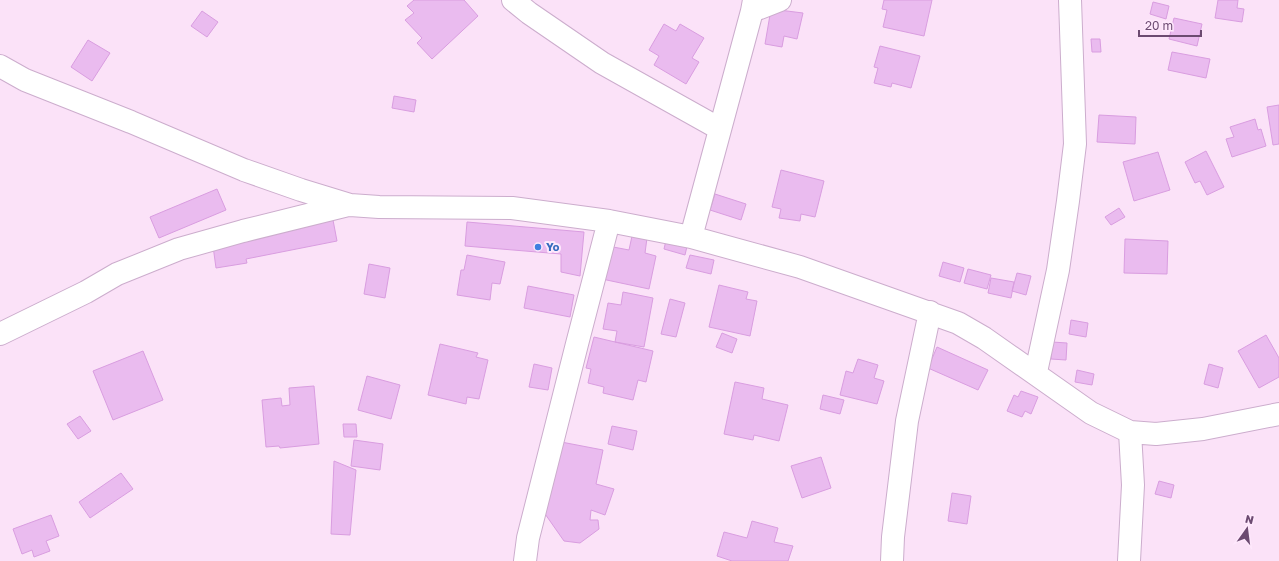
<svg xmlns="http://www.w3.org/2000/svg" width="1279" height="561" viewBox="0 0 1279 561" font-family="'Golos Text',sans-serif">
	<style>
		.building { fill: #eabbef; stroke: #d99de0 }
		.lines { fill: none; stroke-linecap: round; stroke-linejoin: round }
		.street-casing { stroke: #ccadcd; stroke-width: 24 }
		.street { stroke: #fff; stroke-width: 22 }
		.shop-dot { fill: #3f7fe0; stroke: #fee8fc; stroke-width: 1.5 }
		.labels { text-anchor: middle; stroke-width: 4; stroke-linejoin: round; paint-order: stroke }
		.shop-label { font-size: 11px; font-weight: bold; fill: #366cbe; stroke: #fee8fc; text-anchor: start }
	</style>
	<rect width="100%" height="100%" fill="#fbe2f8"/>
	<!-- building -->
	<path class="building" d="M414,0H464L478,16L432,59L417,43L422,38L405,20L414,13L407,6Z
		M884,0H932L924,36L883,27L887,10L882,9Z
		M1218,0H1238L1237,8L1244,9L1242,22L1215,18Z
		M1153,2L1169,6L1166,19L1150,14Z
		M771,9L803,13L797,39L784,36L782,47L765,44Z
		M202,11L218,22L207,37L191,26Z
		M1174,18L1202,24L1197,46L1169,39Z
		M664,24L676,31L680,24L704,38L692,58L699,62L686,84L654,65L659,56L649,50Z
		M1091,39H1100L1101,52H1092Z
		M88,40L110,53L92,81L71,67Z
		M880,46L920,56L911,88L892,83L891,87L874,83L878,68L874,67Z
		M1172,52L1210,59L1206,78L1168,70Z
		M394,96L416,100L414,112L392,108Z
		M1279,105V144L1273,145L1267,107Z
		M1099,115L1136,117L1135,144L1097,142Z
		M1255,119L1258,130L1261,129L1266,146L1232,157L1226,139L1234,137L1230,127Z
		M1206,151L1224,187L1207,195L1200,181L1195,183L1185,162Z
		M1158,152L1170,190L1134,201L1123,162Z
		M781,170L824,181L815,217L801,214L800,221L779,218L781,209L772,207Z
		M217,189L226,210L159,238L150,217Z
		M715,194L746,204L741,220L710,210Z
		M1119,208L1125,217L1111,225L1105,217Z
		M333,220L337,241L246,259L247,263L216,268L213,246L235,240Z
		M467,222L584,232L580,276L561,272V254L465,246Z
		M632,236L647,238L645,253L656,256L649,289L602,279L608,246L629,250Z
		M667,236L688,242L685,255L664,249Z
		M1125,239L1168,241L1167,274L1124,273Z
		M467,255L505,262L500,284L492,283L490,300L457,295L461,270H464Z
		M690,255L714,260L711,274L686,268Z
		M943,262L964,268L960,282L939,276Z
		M369,264L390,268L385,298L364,294Z
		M968,269L991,275L987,289L964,283Z
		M1017,273L1031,276L1026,295L1012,291Z
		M991,278L1014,282L1011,298L988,293Z
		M719,285L748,292L746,299L757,301L750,336L709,327Z
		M528,286L574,295L570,317L524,308Z
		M623,292L653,298L644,347L615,342L617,331L603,329L608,303L621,305Z
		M670,299L685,303L676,337L661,334Z
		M1071,320L1088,323L1086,337L1069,334Z
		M722,333L737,339L732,353L716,347Z
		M1266,335L1279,358V377L1259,388L1238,351Z
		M594,337L653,351L646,382L638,380L633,400L603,393L604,387L588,383L591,369L586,368Z
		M1052,342L1067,343L1066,360L1051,359Z
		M440,344L478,353L476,357L488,360L479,399L467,397L466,404L428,395Z
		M937,347L988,370L978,390L928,368Z
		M143,351L163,400L113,420L93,371Z
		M858,359L878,365L874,378L884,381L877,404L840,395L846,371L853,373Z
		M534,364L552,368L548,390L529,387Z
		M1209,364L1223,368L1218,388L1204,384Z
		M1077,370L1094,374L1092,385L1075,382Z
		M367,376L400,385L391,419L358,410Z
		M735,382L764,388L762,399L788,405L779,441L754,435L753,440L724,434Z
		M314,386L319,444L280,448L279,446L266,447L262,400L281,398L282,406L290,405L289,388Z
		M1021,391L1038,397L1031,414L1025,411L1022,417L1007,411L1014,395L1018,397Z
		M823,395L844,400L840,414L820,409Z
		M80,416L91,431L78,439L67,424Z
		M343,424H356L357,437H344Z
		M612,426L637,431L633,450L608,444Z
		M354,440L383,444L380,470L351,466Z
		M556,441L603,450L596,484L614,489L605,515L591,510L590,520H598L599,529L580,543L564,541L543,511Z
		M821,457L831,488L802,498L791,466Z
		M334,461L356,470L350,535L331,534Z
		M121,473L133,489L90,518L79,502Z
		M1159,481L1174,485L1171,498L1155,494Z
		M952,493L971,496L967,524L948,521Z
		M51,515L59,536L46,541L50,551L34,557L32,550L22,554L13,529Z
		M752,521L778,528L774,542L793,546L788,561H732L717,556L724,532L747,538Z"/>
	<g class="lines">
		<!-- street casing -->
		<g class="street-casing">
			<path id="street" d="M513,0L529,13L602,63L720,129
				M752,11L780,0
				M0,66L25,80L131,122L244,170L301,190L350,205L379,207L512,208L609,221L691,237L800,267L958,323L984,338L1091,413L1130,432L1156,434L1203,429L1279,414
				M691,237L752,11L754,0
				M0,334L86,292L117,274L179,249L243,231L348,205
				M1036,372L1058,270L1068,201L1075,144L1070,0
				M525,561L528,538L577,344L609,221
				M892,561L893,537L907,421L930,312
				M1129,561L1133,485L1130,432"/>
		</g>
		<!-- street -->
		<use href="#street" class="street"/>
	</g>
	<!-- markers -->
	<circle class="shop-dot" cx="538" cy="247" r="4"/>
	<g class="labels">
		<!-- shop labels -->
		<g class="shop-label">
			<text x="546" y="251">Yo</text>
		</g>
	</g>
	<!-- north arrow -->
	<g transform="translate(1247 529) rotate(14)" stroke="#fee8fc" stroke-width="3" paint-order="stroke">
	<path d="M0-3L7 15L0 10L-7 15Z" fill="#6c4a71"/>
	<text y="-6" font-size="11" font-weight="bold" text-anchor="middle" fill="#6c4a71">N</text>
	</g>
	<!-- scale -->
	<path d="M1139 30v6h62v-6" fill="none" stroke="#6c4a71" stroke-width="2"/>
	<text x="1145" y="30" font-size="12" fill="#6c4a71" stroke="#fee8fc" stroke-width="3" paint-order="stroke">20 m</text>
</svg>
